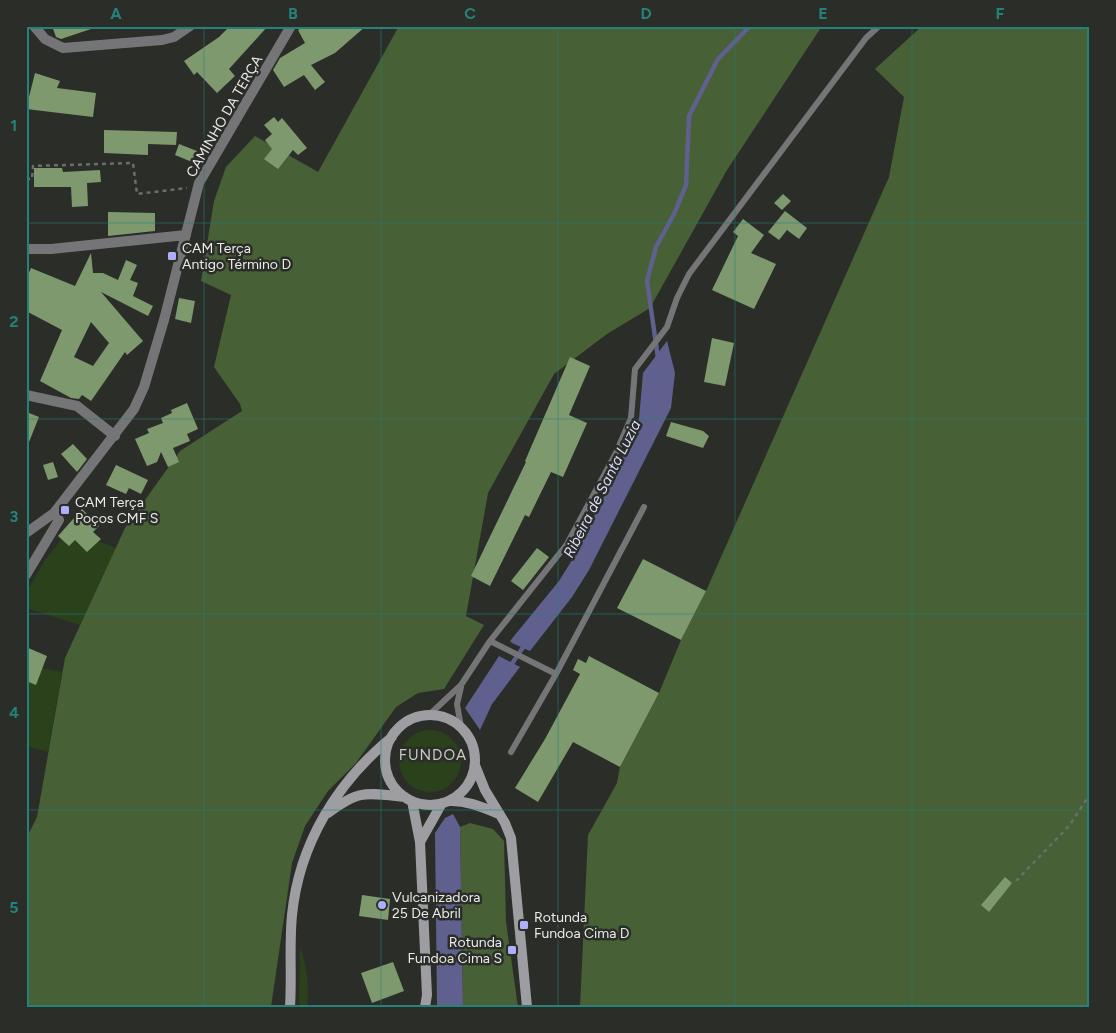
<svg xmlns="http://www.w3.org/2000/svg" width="1116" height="1033" viewBox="0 0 1116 1033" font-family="Figtree,sans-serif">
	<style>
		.green { fill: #2a411b }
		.forest { fill: #476036 }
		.water { fill: #5f608d }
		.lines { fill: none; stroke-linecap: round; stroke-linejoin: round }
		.stream { stroke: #5f608d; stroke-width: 4.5 }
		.building { fill: #7e996d; fill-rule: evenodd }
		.path { stroke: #6c6e6b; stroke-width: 2.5; stroke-dasharray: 4 4; stroke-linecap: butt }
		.service { stroke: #757577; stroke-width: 6 }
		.minor { stroke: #757577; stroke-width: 10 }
		.secondary { stroke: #9e9ea2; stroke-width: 10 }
		.grid { fill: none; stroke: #25827a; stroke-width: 1; stroke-opacity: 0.55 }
		.poi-dot { fill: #adaffb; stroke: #2b2d29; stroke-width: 2 }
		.labels { text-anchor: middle; stroke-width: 5; stroke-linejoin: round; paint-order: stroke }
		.street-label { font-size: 14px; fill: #eaebe9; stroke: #2b2d29 }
		.poi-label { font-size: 14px; fill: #eaebe9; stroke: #2b2d29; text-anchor: start }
		.water-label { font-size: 15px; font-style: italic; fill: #dbddfb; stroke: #2b2d29 }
		.neighbourhood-label { font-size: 15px; letter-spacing: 1px; fill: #c8cbc6; stroke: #2b2d29 }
		.neatline { fill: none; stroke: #25827a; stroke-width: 2 }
		.grid-label { font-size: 16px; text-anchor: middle; font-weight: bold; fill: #25827a }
	</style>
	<rect width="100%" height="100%" fill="#2b2d29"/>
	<!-- green -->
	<path class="green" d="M69,530L116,548L80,625L26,608V593L45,560Z
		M26,665L62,672L48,752L26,746Z
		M399 761a31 31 0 1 1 62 0a31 31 0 1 1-62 0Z
		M300,947C307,965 309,987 307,1007H299Z"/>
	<!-- forest -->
	<path class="forest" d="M399,26H822L727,170L650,308L607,334L554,374L488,493L466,616L484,625L444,689L418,693L396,707L356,763L328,791L305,826L292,863L271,1007H26L29,991L26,985V839L37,817L65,658L125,528L180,451L242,411L240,404L214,367L231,295L201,281L214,201L226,167L255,136L318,172Z
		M922,26H1090V1007H580L588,835L617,783L620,767L659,693L681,640L706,591L889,177L904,97L875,69Z
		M470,823L493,829L504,841L506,922L518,1007H463L460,827Z"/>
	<!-- water -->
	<path class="water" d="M667,341L675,373L671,408L589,570L572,597L530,651L512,643L510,641L559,581L577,552L635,431L639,419L643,373Z
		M499,656L520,667L492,704L480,730L465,708Z
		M453,814L460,827L463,1007H437L435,833L445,818Z"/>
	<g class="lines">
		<!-- stream -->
		<path class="stream" d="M658,358L647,281L656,247L674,214L686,185L689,116L718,59L750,26
			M509,668L526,643"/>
	</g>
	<!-- building -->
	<path class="building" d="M52,26H94V28L61,39L56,37Z
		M230,26H268L229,69L235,76L217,93L197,72L194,75L184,61L219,37Z
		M305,26H366L335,53L311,65L325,82L315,90L304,75L284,87L273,70L280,58L305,43L298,30Z
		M35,73L60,81L57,88L96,93L93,117L26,109Z
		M274,117L278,122L282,118L307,148L298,155L293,150L278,169L264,159L272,149L265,140L272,134L264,125Z
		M104,130L177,132L176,145L148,144V155L104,153Z
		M179,144L197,151L192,162L175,155Z
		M34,168H62L63,172L100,170L101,182L87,183L88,206L72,207L71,187H34Z
		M783,194L791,201L782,210L774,203Z
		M785,211L807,228L799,239L787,230L779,240L768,232Z
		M108,212L155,213V231L108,236Z
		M743,219L764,235L751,253L776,264L754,309L712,290L738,236L733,232Z
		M91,253L93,273H103L118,280L126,260L137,265L130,280L138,283L133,296L153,306L148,316L101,292L143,341L127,355L125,352L91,401L82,395L79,399L71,398L40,381L62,330L26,311V280L31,268L75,286ZM91,322L109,343L93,366L74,357Z
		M179,298L195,301L191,323L175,319Z
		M712,338L734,343L725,386L704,382Z
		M570,357L590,366L569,415L587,423L563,477L551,472L529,517L525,515L490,586L471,576L526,462L525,461Z
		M187,403L198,429L187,434L190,441L173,448L179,462L168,467L161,452L157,462L147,466L135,439L149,433L147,429L163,423L161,418L172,413L171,410Z
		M29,413L39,417L27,447L26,419Z
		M671,422L703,431L709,436L703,448L666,436Z
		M73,444L87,459L77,472L61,454Z
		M53,462L58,477L48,480L43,465Z
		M116,465L148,480L141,494L129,488L126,494L106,485Z
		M82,509L99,526L93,532L101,539L87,552L75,540L69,546L58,536Z
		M537,548L549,557L523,590L511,581Z
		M643,559L706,591L681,640L617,608Z
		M26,647L47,656L36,685L26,681Z
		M589,656L659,693L620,767L573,742L538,802L515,788L545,739L580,674L573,670L578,659L586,663Z
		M1005,877L1012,883L989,912L981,905Z
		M362,895L390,899L388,920L359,916Z
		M393,962L404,991L372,1003L361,973Z"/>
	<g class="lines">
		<!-- path -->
		<path class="path" d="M26,122V127
			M26,179H32L33,166L133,163L137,194L187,188
			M1016,881L1069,826L1090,794"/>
		<!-- service -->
		<path class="service" d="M490,641L556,674
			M461,687L457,704L461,727
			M429,715L461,685L490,641L567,544L616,453L631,418L635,369L667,327L677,298L689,274L866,38L879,26
			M511,752L556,674L644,507"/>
		<!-- minor -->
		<path class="minor" d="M34,26L45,39L63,48L162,40L174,37L190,26
			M26,249H51L186,235
			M26,395L77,406L115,436
			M26,533L54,513L134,409L144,387L164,320L199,183L291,26
			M26,575L59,520L54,513"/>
		<!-- secondary -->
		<path class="secondary" d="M385 760a45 45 0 1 1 90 0a45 45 0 1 1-90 0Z
			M475,765L485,790L505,823L511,838L527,1007
			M412,801L420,842L427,995L425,1007
			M448,801C466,800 482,807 499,814
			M328,813C360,789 366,793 405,797
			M420,842L442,803
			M290,1007C292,976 289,945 292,915C299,844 337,782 392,737"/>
	</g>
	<!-- grid -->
	<path class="grid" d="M204,26V1007M381,26V1007M558,26V1007M735,26V1007M912,26V1007M26,223H1090M26,419H1090M26,614H1090M26,810H1090"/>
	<!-- markers -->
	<g class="poi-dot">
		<rect x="167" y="251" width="10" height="10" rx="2.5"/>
		<rect x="60" y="505" width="10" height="10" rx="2.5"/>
		<circle cx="382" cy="905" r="5"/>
		<rect x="519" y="920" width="10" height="10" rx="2.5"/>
		<rect x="507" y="945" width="10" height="10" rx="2.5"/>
	</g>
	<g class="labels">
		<!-- street labels -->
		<g class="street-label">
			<text transform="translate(224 116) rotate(-60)" y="5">CAMINHO DA TERÇA</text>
		</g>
		<!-- poi labels -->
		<g class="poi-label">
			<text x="182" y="253">CAM Terça<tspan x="182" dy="16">Antigo Término D</tspan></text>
			<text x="75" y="507">CAM Terça<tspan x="75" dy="16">Poços CMF S</tspan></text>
			<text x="392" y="902">Vulcanizadora<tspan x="392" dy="16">25 De Abril</tspan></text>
			<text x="534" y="922">Rotunda<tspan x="534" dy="16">Fundoa Cima D</tspan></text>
			<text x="502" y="947" text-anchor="end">Rotunda<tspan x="502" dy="16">Fundoa Cima S</tspan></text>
		</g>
		<!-- water labels -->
		<g class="water-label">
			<text transform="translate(602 489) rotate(-63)" y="5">Ribeira de Santa Luzia</text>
		</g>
		<!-- neighbourhood labels -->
		<g class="neighbourhood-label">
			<text x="433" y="760">FUNDOA</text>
		</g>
	</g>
	<!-- border -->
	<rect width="1116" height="1033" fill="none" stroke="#2b2d29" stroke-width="55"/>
	<rect x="28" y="28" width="1060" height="978" class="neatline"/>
	<g class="grid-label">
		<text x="116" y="19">A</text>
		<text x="293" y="19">B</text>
		<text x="470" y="19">C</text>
		<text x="646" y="19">D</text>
		<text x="823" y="19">E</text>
		<text x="1000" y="19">F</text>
		<text x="14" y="131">1</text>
		<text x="14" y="327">2</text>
		<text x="14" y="522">3</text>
		<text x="14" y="718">4</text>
		<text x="14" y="913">5</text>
	</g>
</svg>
